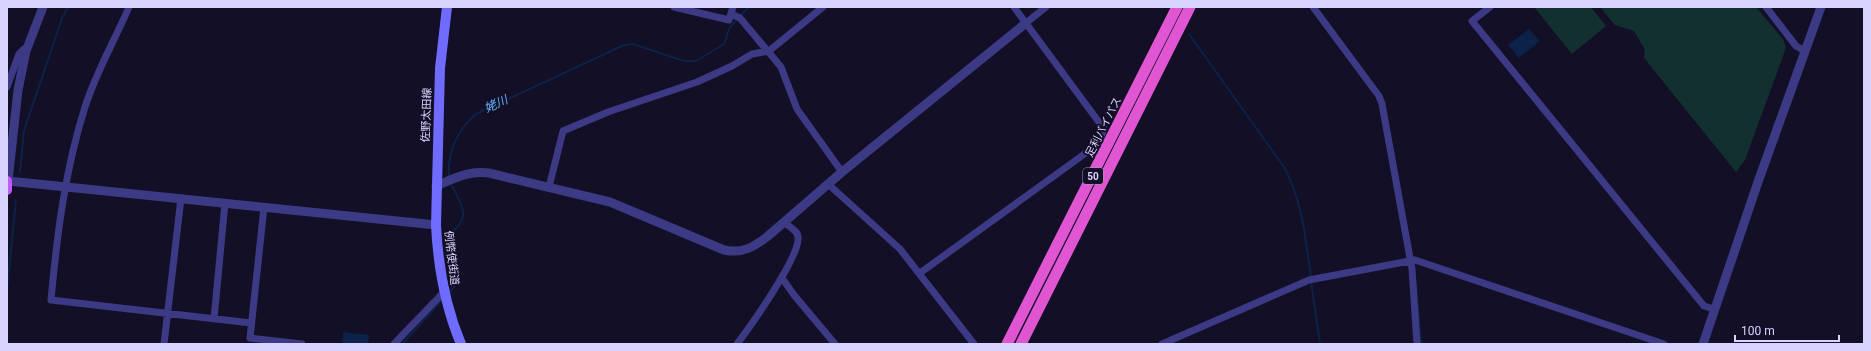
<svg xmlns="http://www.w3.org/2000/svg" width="1871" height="351" viewBox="0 0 1871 351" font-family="Roboto,'Noto Sans JP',sans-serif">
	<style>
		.green { fill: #12302f }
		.water { fill: #0c2248 }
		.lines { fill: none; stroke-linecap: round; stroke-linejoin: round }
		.stream { stroke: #0c2248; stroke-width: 2 }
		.minor { stroke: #3d3a85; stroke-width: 7 }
		.tertiary { stroke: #3d3a85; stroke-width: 9 }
		.secondary { stroke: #6f6bff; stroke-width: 10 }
		.primary { stroke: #c25bff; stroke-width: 10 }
		.trunk { stroke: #e055d1; stroke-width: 11 }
		.labels { text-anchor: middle; stroke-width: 4; stroke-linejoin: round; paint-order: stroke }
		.shield { fill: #130f26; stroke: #9e99be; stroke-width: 1 }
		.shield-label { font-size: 10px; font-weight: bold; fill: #d9d4ff }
		.street-label { font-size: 11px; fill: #d9d4ff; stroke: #130f26 }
		.water-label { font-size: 12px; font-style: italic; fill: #62b6ff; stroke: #130f26 }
	</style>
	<rect width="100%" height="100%" fill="#130f26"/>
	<!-- green -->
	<path class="green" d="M1534,7H1591L1606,26L1572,54Z
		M1600,7H1756L1783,39L1786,48L1745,160L1736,172L1644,58L1645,50L1634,31L1615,25Z"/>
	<!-- water -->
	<path class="water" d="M1529,29L1540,41L1519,58L1508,45Z
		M343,332L369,335L368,344H342Z"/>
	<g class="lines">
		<!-- stream -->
		<path class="stream" d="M740,16L749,7
			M1189,34L1284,167C1303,203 1305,237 1311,277
			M20,172L24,131L62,18L68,7
			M449,177C447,152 458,129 476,114L624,45L633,44L684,61H696L724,44L729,29L737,19
			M1311,282L1320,344
			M1416,283L1421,344
			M7,290L16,200
			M449,293C471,270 441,265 446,243C448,231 465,226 463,212C462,202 454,191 451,183
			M402,344L443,299"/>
		<!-- minor -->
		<path class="minor" d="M129,7C115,40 96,72 85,107C65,170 57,235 51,300L251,323
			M674,7L729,20L733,7
			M1014,7L1104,129L1100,139L1104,145
			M1313,7L1379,96L1382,104L1412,269L1417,344
			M1490,7L1472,21L1704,306L1714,309
			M1766,7L1796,46L1805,51
			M731,14L740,18L781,67L797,109L842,172
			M1026,23L1046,7
			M7,87L19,54L24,49L26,51
			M828,184L900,249L974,344
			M549,187L563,131L608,112L697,82L732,66L752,54L769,51L823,7
			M264,207L250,338L302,344
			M920,273L1101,142
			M782,278L794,295L835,344
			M214,319L225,203
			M164,344L181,198
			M394,344L444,292
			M737,344C750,327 801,255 798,237C798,231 788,226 784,222
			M1162,344L1309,280L1415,260L1664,344"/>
		<!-- tertiary -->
		<path class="tertiary" d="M43,7L26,51L18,90L8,181L436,225
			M436,186C453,179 470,170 489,173L610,202L724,250C742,254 754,247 768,236L842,172L1026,23
			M1703,344L1758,182L1821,7"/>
		<!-- secondary -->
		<path class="secondary" d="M447,7L440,68L436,225C438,266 445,306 461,344"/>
		<!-- primary -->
		<path class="primary" d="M7,181V190"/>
		<!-- trunk -->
		<path class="trunk" d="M1007,344L1177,7
			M1021,344L1190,7"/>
	</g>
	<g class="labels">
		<!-- shield labels -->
		<rect class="shield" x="1083" y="168" width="20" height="16" rx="3"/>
		<g class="shield-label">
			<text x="1093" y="180">50</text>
		</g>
		<!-- street labels -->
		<g class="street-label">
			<text transform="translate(426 115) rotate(-88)" y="4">佐野太田線</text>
			<text transform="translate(1103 127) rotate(-63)" y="4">足利バイパス</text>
			<text transform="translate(452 258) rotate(83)" y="4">例幣使街道</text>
		</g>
		<!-- water labels -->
		<g class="water-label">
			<text transform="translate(496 104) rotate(-25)" y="4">姥川</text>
		</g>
	</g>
	<!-- border -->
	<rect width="1871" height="351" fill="none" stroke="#d9d4ff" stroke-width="16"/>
	<!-- scale -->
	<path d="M1735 335v6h104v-6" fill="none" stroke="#d9d4ff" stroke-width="2"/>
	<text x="1741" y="335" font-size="12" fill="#d9d4ff" stroke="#130f26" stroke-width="3" paint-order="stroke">100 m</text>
</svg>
